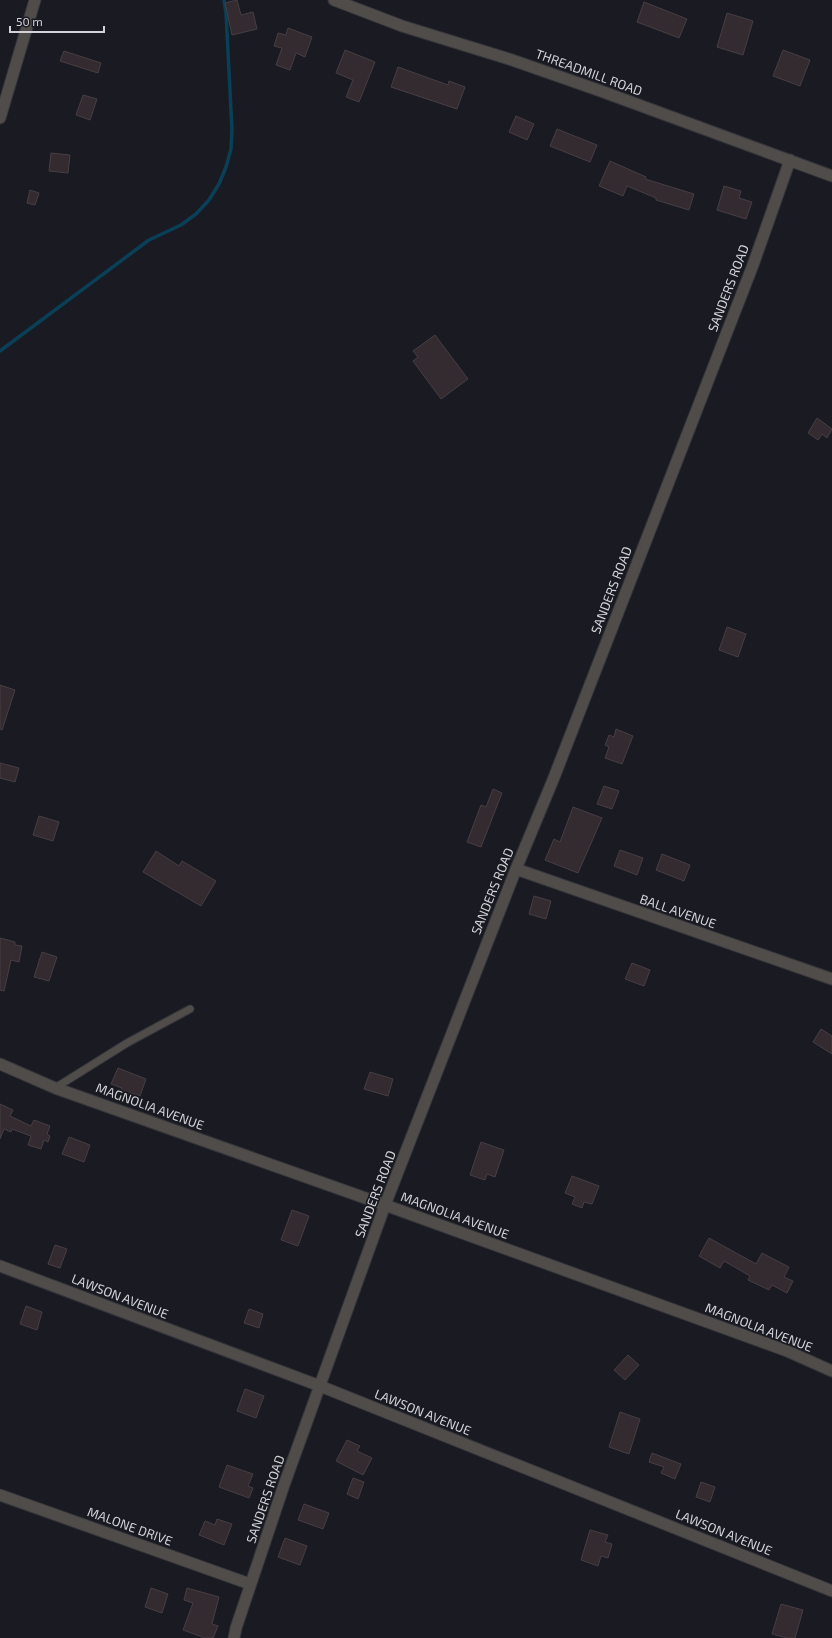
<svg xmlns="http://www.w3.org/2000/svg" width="832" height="1638" viewBox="0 0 832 1638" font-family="'Exo 2',sans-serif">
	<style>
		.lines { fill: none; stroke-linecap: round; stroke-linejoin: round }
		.stream { stroke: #094057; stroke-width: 3.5 }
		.building { fill: #342b31; stroke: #473e44 }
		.service-casing { stroke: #34343b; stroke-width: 9 }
		.minor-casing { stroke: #34343b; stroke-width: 13 }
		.service { stroke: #504c49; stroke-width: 7 }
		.minor { stroke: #504c49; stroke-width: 11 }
		.labels { text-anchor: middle; stroke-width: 3.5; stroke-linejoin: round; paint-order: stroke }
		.street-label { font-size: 13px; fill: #d2d2d8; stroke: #1a1a22 }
	</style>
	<rect width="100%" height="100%" fill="#1a1a22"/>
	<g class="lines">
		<!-- stream -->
		<path class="stream" d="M0,351L149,240L181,225L196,214L209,200L219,184L226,167L231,149L232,130L226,13L224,0"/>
	</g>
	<!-- building -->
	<path class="building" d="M237,0L241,15L253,12L257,29L232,35L225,3Z
		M644,2L687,19L679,38L637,22Z
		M727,13L753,21L743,55L717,47Z
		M288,28L312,37L305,57L296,53L290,70L276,65L282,48L274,46L278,33L286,35Z
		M345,50L375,62L359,102L346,97L353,80L336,73Z
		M783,50L810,60L800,86L773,76Z
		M64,51L101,63L98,73L60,61Z
		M398,67L448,85L449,81L465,87L457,109L391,87Z
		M83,95L97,99L90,120L76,115Z
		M516,116L534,124L527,140L509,132Z
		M557,129L597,145L590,162L550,146Z
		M51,153L70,155L68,173L49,171Z
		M610,161L646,177L645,179L694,194L689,210L656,200V198L627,186L623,196L599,186Z
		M724,186L741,191L739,198L752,202L746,219L717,210Z
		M30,190L39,193L35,205L27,203Z
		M435,335L468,379L441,399L413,361L418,357L413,351Z
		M817,418L832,429L827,438L822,434L818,440L808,433Z
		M727,627L746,634L738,657L719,650Z
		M0,685L15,690L2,730L0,729Z
		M616,729L633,736L622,764L605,758L609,747L605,745L609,735L614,737Z
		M0,763L19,768L15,782L0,778Z
		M604,786L619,791L612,809L597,804Z
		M493,789L502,793L481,847L467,842L481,805L486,807Z
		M573,807L602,818L578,873L545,860L554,839L560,842Z
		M39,816L59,822L53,841L33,835Z
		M620,850L643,858L637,875L614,866Z
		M156,851L179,866L182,861L216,881L201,906L143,872Z
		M662,854L690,865L684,881L656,870Z
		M534,896L551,901L546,919L529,914Z
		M0,938L15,942V945L22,946L19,962L11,960L4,991L0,990Z
		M42,952L57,957L49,981L34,977Z
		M632,963L650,970L644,986L625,979Z
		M821,1029L832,1036V1054L813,1042Z
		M118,1068L146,1079L140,1096L131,1093L130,1097L120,1093L122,1088L111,1084Z
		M370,1072L393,1079L388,1096L364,1089Z
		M0,1104L13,1110L10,1116L31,1126L34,1120L50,1126L47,1134L50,1136L48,1142L44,1140L41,1149L28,1145L31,1136L12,1129L11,1132L4,1129L0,1139Z
		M69,1137L90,1145L84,1162L62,1154Z
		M481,1142L504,1150L495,1177L487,1174L485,1180L470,1175Z
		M572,1176L599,1186L592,1204L584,1202L582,1208L572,1204L575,1197L565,1193Z
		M292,1210L309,1216L298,1246L281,1240Z
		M709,1238L756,1264L762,1253L789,1267L784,1277L793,1281L787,1293L772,1285L769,1290L748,1280L750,1276L724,1261L720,1268L699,1256Z
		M55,1245L67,1249L60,1268L48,1264Z
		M26,1306L42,1312L37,1330L20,1324Z
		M249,1309L263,1314L259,1328L244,1323Z
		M628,1355L639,1365L625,1380L614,1370Z
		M245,1389L264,1396L256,1418L237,1411Z
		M620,1412L640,1419L629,1454L609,1447Z
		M347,1440L360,1446L357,1451L372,1458L363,1475L336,1461Z
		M652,1453L681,1464L675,1479L661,1473L664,1467L649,1462Z
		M227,1465L253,1474L248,1486L253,1488L249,1498L219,1487Z
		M353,1478L364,1482L358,1499L347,1494Z
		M701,1482L715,1487L710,1502L696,1497Z
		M304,1504L329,1513L323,1529L298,1520Z
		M217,1519L232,1524L224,1545L199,1535L205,1521L215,1525Z
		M590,1530L608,1535L605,1542L612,1544L608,1558L601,1556L598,1566L581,1560Z
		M285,1538L307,1546L300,1565L278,1557Z
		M151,1588L168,1594L162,1613L145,1607Z
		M187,1588L219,1597L212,1624L218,1626L213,1638H205L183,1630L193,1603L184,1600Z
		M781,1604L803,1610L795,1638H787L772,1634Z"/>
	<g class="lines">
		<!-- service casing -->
		<g class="service-casing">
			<path id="service" d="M55,1088L127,1043L190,1009"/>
		</g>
		<!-- minor casing -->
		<g class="minor-casing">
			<path id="minor" d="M334,0L402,26L509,59L598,90L832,176
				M0,118L35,0
				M516,869L832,979
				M0,1064L55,1088L385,1205L787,1351L832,1371
				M0,1266L320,1386L832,1591
				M0,1495L250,1584
				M234,1638L236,1628L284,1485L385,1205L516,869L553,780L753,265L790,160"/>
		</g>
		<!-- service -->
		<use href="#service" class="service"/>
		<!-- minor -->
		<use href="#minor" class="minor"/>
	</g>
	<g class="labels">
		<!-- street labels -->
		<g class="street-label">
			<text transform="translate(589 72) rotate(20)" y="5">THREADMILL ROAD</text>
			<text transform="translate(728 288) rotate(-69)" y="5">SANDERS ROAD</text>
			<text transform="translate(611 590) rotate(-69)" y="5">SANDERS ROAD</text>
			<text transform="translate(492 891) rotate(-68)" y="5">SANDERS ROAD</text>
			<text transform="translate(678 911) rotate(19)" y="5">BALL AVENUE</text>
			<text transform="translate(150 1106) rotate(20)" y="5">MAGNOLIA AVENUE</text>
			<text transform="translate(375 1194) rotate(-69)" y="5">SANDERS ROAD</text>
			<text transform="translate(455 1215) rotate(20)" y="5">MAGNOLIA AVENUE</text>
			<text transform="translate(120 1296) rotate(21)" y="5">LAWSON AVENUE</text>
			<text transform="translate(759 1327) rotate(21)" y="5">MAGNOLIA AVENUE</text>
			<text transform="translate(423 1412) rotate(22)" y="5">LAWSON AVENUE</text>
			<text transform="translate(265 1499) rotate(-71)" y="5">SANDERS ROAD</text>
			<text transform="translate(130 1526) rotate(20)" y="5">MALONE DRIVE</text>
			<text transform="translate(724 1532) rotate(22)" y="5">LAWSON AVENUE</text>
		</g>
	</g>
	<!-- scale -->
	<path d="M10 26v6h94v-6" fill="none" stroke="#d2d2d8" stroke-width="2"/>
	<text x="16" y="26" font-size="12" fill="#d2d2d8" stroke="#1a1a22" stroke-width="3" paint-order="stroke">50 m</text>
</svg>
